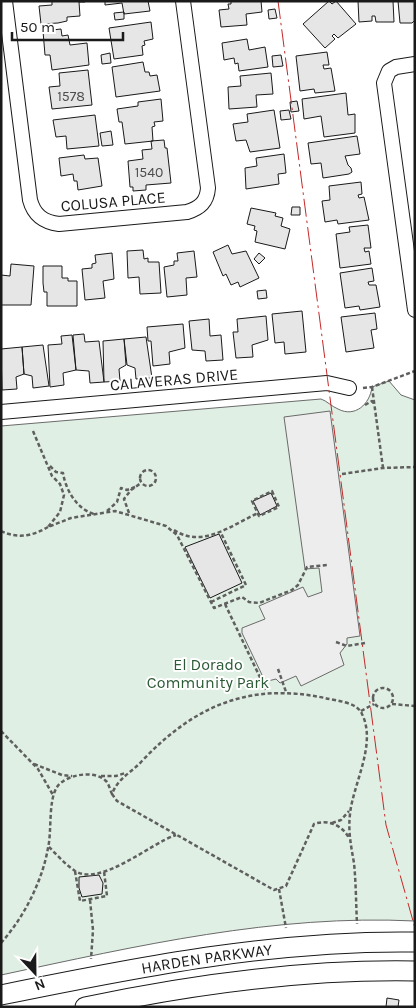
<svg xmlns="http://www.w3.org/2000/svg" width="416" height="1008" viewBox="0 0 416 1008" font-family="Karla,sans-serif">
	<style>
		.green { fill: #e0efe3; stroke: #6a6a6a }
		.parking { fill: #ededed; stroke: #6a6a6a }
		.building { fill: #e6e6e6; stroke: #1a1a1a }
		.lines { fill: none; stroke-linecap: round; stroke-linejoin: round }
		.street-casing { stroke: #1a1a1a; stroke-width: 16 }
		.secondary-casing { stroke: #1a1a1a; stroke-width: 21 }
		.path { stroke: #5f5f5f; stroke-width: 2.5; stroke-dasharray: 4 2.5; stroke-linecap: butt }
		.street { stroke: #fff; stroke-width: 14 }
		.secondary { stroke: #fff; stroke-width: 19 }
		.power { stroke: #c62828; stroke-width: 1; stroke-dasharray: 18 4 2.5 4; stroke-linecap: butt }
		.labels { text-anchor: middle; stroke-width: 4; stroke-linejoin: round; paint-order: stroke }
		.number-label { font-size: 14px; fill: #4d4d4d }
		.street-label { font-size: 16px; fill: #1a1a1a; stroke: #fff }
		.park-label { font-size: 16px; fill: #2b5a34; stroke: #fff }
	</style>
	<rect width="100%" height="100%" fill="#fff"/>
	<!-- green -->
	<path class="green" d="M389,381L401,395L415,400V921C275,914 137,946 1,975V426L321,399C327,401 331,406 338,409C355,418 370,404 372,387Z"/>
	<!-- parking -->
	<path class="parking" d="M330,411L360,636L347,638V644L340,653L344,665L301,686L296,676L280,683L276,679L268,681L263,677L242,633V628L265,619L259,606L303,587L308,597L322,592L319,568L305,569L284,417Z"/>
	<!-- building -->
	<path class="building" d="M52,1H85V2H79L80,16L67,17V21L58,23L41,24L39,6L52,5Z
		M105,1H148L150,11L124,14L122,3L105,5Z
		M231,1H261L262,12L246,14L247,25L221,27L219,10L229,9L228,4H231Z
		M329,1L332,4L336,1L356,24L338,38L334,34L332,36L335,39L325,48L303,24Z
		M358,1H393L394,22H376L375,16H372V21L359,22Z
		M398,1H415V20L412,23H400Z
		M275,9L277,18L269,19L268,10Z
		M124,12V19L115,20L114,13Z
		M151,22L153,39L144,41L145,45L142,46L143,55L114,59L109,28Z
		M61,29L62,36L68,35L70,45L87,43L89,65L52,70L50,55H45L43,31Z
		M247,39L249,50L265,47L268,67L239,71L238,63L235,64L234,58L224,60L222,43Z
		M327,52L329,65H323L324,69L331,68L335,91L315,93L314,89L300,91L296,56Z
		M110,53L111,63L102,64L101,55Z
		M281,55L283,66L273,67L272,56Z
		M143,62L145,72H149L150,76L157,75L160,91L116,97L112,67Z
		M88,70L92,105L52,109L49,87L60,86L59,73Z
		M271,73L273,94L256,95L257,107L229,109L228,87L241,86L240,76Z
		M346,93L348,115L355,114V133L324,137L321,116L304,119L302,99Z
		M161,99L163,121L154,122L155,126L152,127L153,141L125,144L122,122H119L117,109L138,106V102Z
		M297,101L299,111L291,112L290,102Z
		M274,110L280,148L250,152L246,140L236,141L233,124L248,122L247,114Z
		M289,110L291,119L281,120L280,111Z
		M95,115L99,146L67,149L66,136L56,137L53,120Z
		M111,131L113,145L102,146L100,133Z
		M357,136L360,154L345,156L348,165L351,168L352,172L349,174L323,178L321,163L311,164L308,143Z
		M164,140L165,148H167L171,183L146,185V190L133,191V187H130L128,161L143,159L142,150L152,149L151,141Z
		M284,154L286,173L278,174L279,184L246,189L245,168L257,166L256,158Z
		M84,155L85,159L98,158L102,186L78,190L77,181H74L73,174L61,176L59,158Z
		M361,182L362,194L358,195L359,198L364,197L369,220L338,224L337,220L325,222L322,201L330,200L329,186Z
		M292,207H300V215H291Z
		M251,208L276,213L275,216L283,218L281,226L290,229L285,249L255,242L257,231L254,230L255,226L247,224Z
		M368,225L371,248H364L365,252L369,251L371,264L340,268L336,234L350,232L349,227Z
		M228,245L232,254L246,251L259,278L240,287L238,282L231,285L226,274L223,276L213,252Z
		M143,250L144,259L148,258V262H159L161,293L140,294L139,277L128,278L127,251Z
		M194,251L197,277L186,278L187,295L167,297L164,267L174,265V261H178L177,253Z
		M112,253L114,279L103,281L105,298L85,300L82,269L92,268V264L96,263L95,255Z
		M259,253L265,258L259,264L254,259Z
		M11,264L34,266L31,305H1V275L10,276Z
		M43,266H62V278H68V281H77V306H47V292H44L43,283Z
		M372,268L374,281L368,282L369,285H376L380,307L360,310L359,306L345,308L340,273Z
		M266,290L267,298L258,299L257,291Z
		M302,311L306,352L285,354L284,342L275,343L272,314Z
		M375,313L377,329L371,330L374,348L346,352L341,317Z
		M266,316L268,340L252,345L253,357L236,358L233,332H238L237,319Z
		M209,319L210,336L221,335L223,360L206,361L205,351L192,350L189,321Z
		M183,324L185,348L169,352L170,364L153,366L151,341H148L147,327Z
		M84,334L85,342L99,341L104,382L90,383L89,371L76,370L73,335Z
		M72,335L76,370L63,373L64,385L50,387L48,345L62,344L61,336Z
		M146,337L152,378L136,379L135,368L127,365L124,339Z
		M124,339L126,365L119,369L120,381L104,382L103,341Z
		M43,345L49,386L33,388L32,376L24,374L22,347Z
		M22,347L24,374L16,377L17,389L2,390L1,349Z
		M271,493L277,506L260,515L253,501Z
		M219,534L242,583L210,598L185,547Z
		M99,875L103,883L102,894L82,897L79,888V877Z
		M387,998L399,1000L398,1007H386Z"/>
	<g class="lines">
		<!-- street casing -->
		<g class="street-casing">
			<path id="street" d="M5,1L30,200C34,215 43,222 59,224L187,212C200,208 207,202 208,188L183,1
				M415,64L396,67L389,71L384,83L415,310
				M1,412L327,383L349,388"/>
		</g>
		<!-- secondary casing -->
		<g class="secondary-casing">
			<g id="secondary">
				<path id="s1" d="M1,995C138,967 274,940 415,942"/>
				<path d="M85,1007C194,984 303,969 415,971"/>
			</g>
		</g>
		<!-- path -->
		<path class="path" d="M372,387L383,468
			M363,388L372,387L415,371
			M365,405L372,401L374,404
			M33,431L52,476L60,484L64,495L60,512L48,527L71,518L115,511L166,526L177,535L214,608L242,597L249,602L259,603L292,590L298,585L307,567L328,565
			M50,466L56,472L63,473C66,491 77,509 94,514
			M140 478a8 8 0 1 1 16 0a8 8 0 1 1-16 0Z
			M342,474L383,468L415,467
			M272,491L279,507L259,516L252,501Z
			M107,511L117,502L121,488L127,490L135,487
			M129,513L124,499L131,490L141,483
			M174,530C202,549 232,525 258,513
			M1,531C17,539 33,536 48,527
			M211,602L246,585L220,531
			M225,604L267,692
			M336,642L347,646L365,643
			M278,669L286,692
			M373 698a10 10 0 1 1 20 0a10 10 0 1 1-20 0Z
			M392,704L415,706
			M361,711L374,704
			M1,731L38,769L53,795
			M34,764L62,775L72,776
			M101,776H116L125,773
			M112,794L117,801L274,890L286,886L314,824C328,819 342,825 349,838
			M332,823L341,820L349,811
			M49,847C57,855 66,865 75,871C101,887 151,843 176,835
			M75,871L80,901L107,896L104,871
			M279,889L286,928
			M90,900L93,930L91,959
			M1,943C24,917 42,882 48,848C52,831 48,801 57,787C65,775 94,769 106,781C109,784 110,790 112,794C118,778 131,773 142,761C194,706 249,682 325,698C337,701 357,702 362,714C377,744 353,784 350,814C348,831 351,846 354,863C356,883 356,904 357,924"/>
		<!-- street -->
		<use href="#street" class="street"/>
		<!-- secondary -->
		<use href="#secondary" class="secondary"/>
		<!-- power -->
		<path class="power" d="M278,1L386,825L415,928"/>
	</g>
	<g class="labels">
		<!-- number labels -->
		<g class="number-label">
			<text x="71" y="101">1578</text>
			<text x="149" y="177">1540</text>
		</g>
		<!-- street labels -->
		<g class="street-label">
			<text transform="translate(113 201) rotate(-5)" y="6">COLUSA PLACE</text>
			<text transform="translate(174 379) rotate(-5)" y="6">CALAVERAS DRIVE</text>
			<text dy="6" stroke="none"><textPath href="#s1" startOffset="209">HARDEN PARKWAY</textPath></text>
		</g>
		<!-- park labels -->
		<g class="park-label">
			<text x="208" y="670">El Dorado<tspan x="208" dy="18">Community Park</tspan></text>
		</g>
	</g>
	<!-- border -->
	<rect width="416" height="1008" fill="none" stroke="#1a1a1a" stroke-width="5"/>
	<!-- north arrow -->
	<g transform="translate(35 973) rotate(158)" stroke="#ffffff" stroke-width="4" paint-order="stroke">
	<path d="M0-4L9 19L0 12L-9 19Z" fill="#1a1a1a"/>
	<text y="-8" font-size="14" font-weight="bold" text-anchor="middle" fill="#1a1a1a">N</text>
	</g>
	<!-- scale -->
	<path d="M12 32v8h111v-8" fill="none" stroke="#1a1a1a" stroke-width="2.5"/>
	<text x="20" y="32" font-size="15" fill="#1a1a1a" stroke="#ffffff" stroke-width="4" paint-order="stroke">50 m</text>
</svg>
